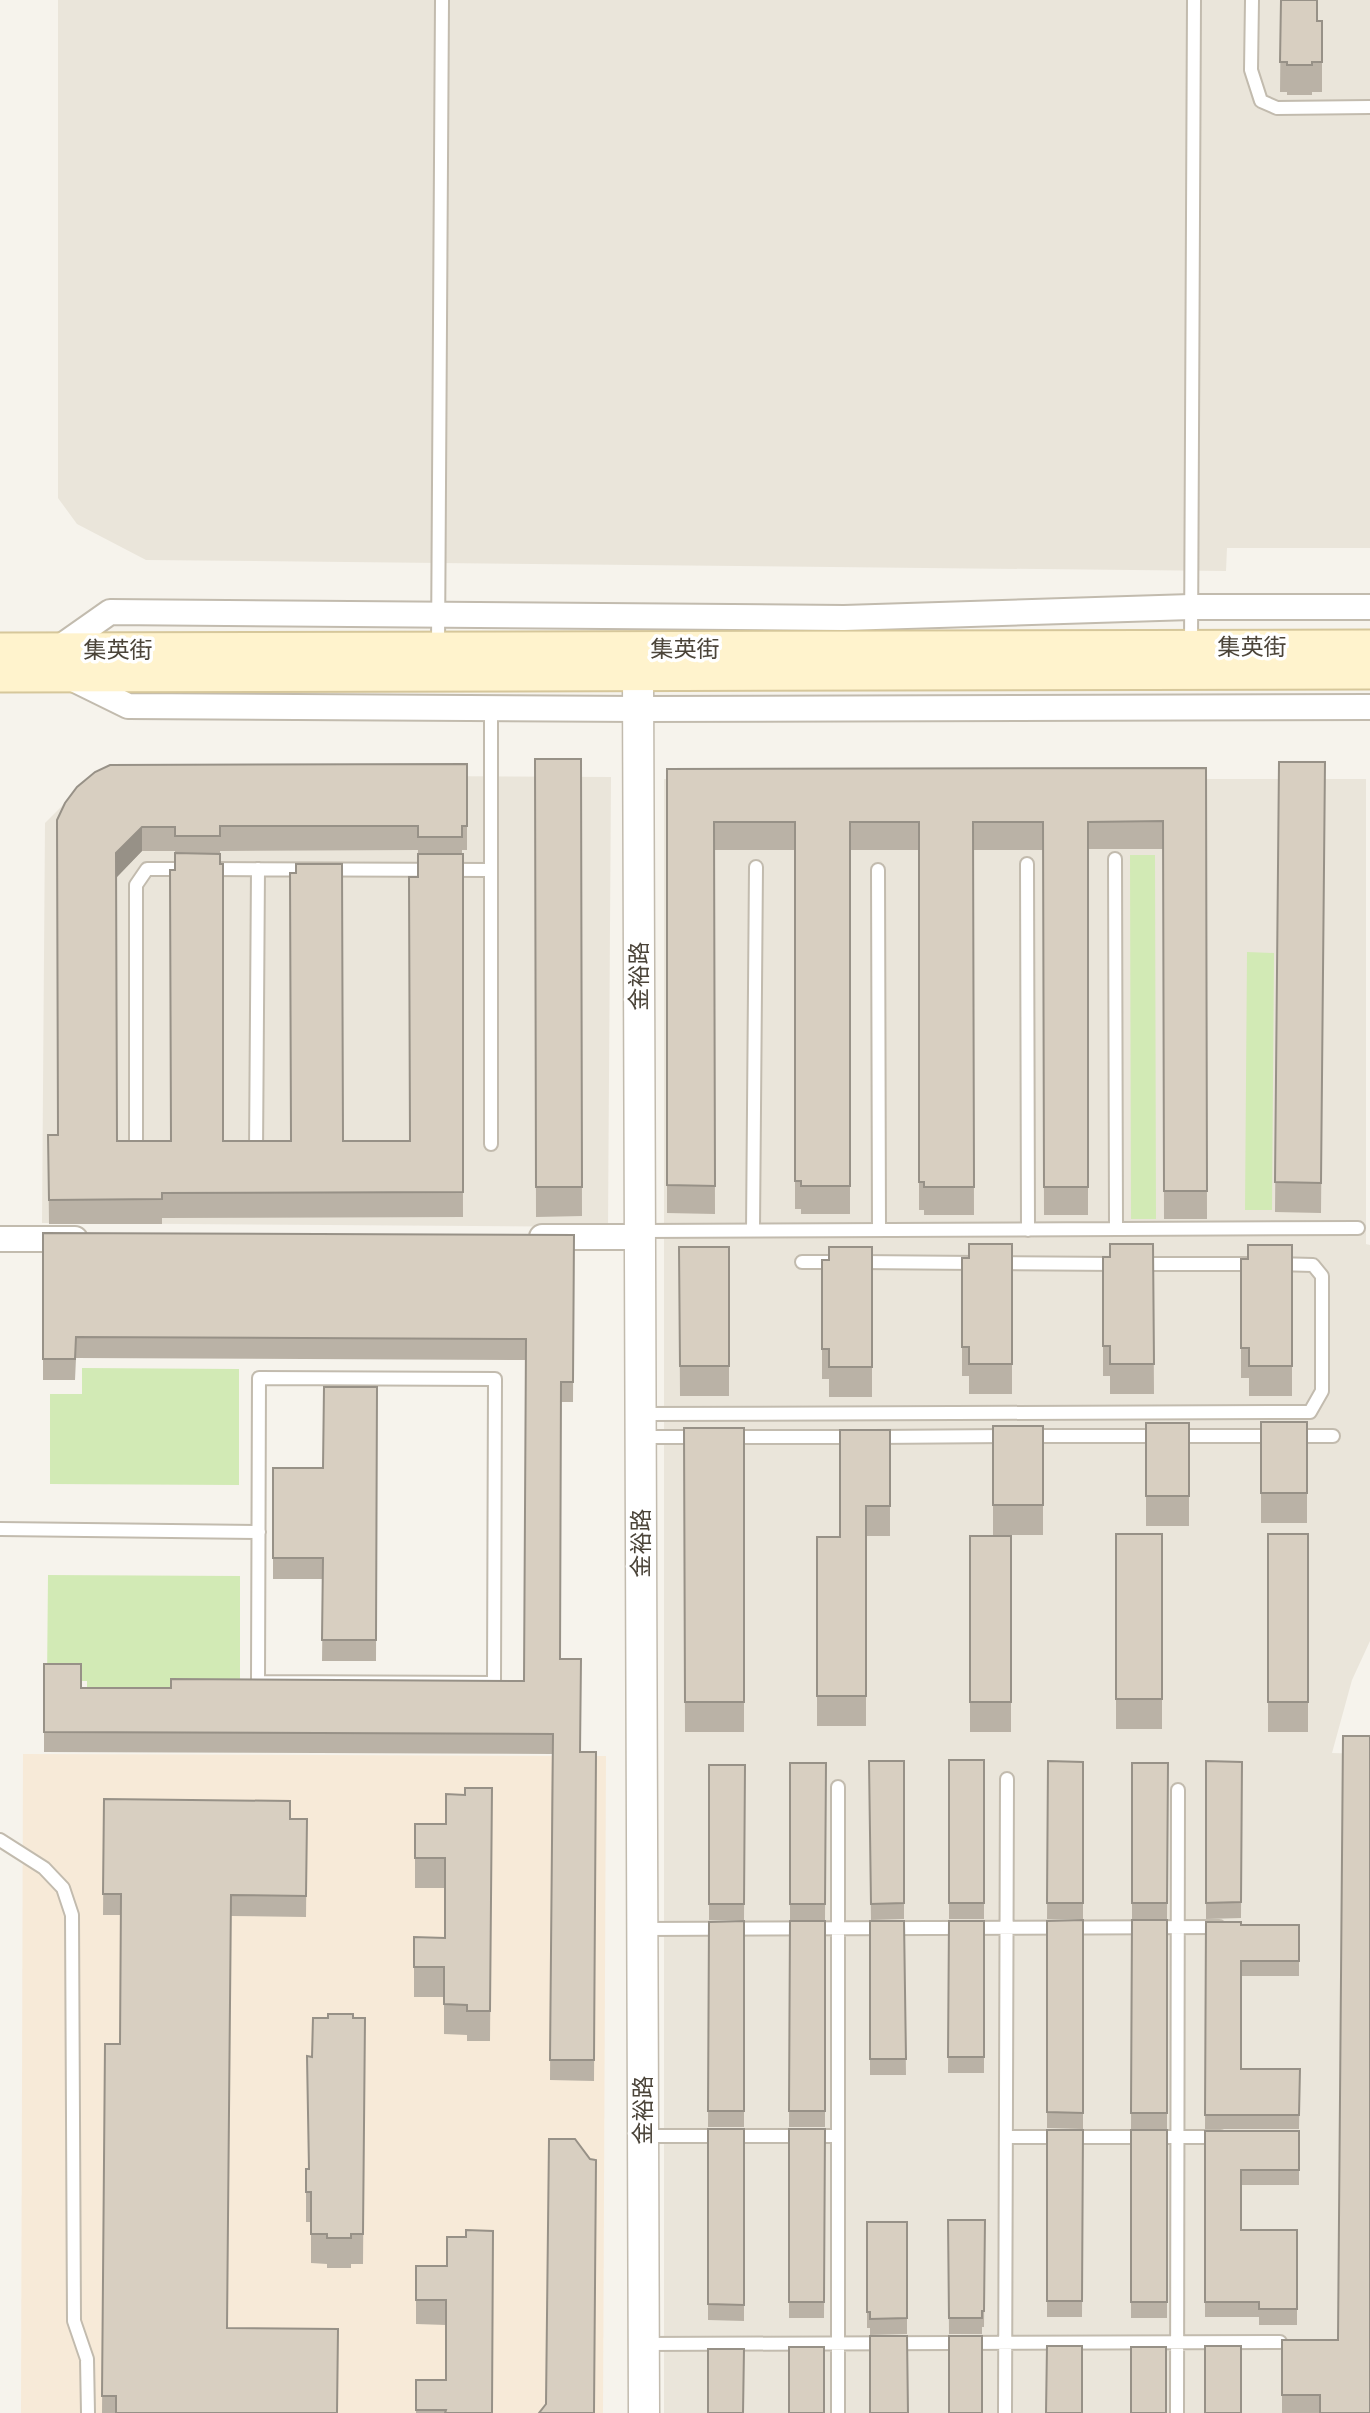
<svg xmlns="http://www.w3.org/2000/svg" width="1370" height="2413" viewBox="0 0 1370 2413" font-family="Arial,'Noto Sans SC',sans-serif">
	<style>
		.residential { fill: #eae5da }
		.commercial { fill: #f7ead8 }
		.green { fill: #d2eab5 }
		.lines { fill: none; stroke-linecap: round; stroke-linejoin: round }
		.service-casing { stroke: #c2bbae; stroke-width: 16 }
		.minor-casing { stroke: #c2bbae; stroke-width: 28 }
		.tertiary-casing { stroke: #c2bbae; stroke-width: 33 }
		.secondary-casing { stroke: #d6c79b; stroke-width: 37 }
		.service { stroke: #fff; stroke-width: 12 }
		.minor { stroke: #fff; stroke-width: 24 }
		.tertiary { stroke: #fff; stroke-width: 30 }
		.secondary { stroke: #fff3cd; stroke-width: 33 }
		.wall { fill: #bab2a6; fill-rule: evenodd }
		.shaded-wall { fill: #979187 }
		.building { fill: #d8cfc1; stroke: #979187; stroke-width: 2 }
		.labels { text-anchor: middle; stroke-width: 7; stroke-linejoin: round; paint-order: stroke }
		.street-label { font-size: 23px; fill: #4b4439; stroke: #fff }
	</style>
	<rect width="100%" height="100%" fill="#f6f3ec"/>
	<!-- residential -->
	<path class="residential" d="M58,0H1370V548H1227L1226,571L146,560L77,524L58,498Z
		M94,774L611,777L608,1227L42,1223L45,823Z
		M664,779H1366V1244L1370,1245V1641L1352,1680L1332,1753L1370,1754V2413H664Z"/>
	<!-- commercial -->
	<path class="commercial" d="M23,1754L606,1756L603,2413H21Z"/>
	<!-- green -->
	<path class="green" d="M1130,855H1155L1156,1219H1131Z
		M1247,952L1274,953L1272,1210H1245Z
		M82,1368L239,1369V1485L50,1484V1394H82Z
		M48,1575L240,1576V1697L87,1696V1681H47Z"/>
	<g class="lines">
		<!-- service casing -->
		<g class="service-casing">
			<path id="service" d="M1252,0L1251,70L1261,101L1277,108L1370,107
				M438,647L442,0
				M1191,647L1194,0
				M491,708V1144
				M1115,859L1116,1229
				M1027,864L1028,1230
				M208,869L491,870
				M878,870L879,1230
				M136,1142V885L147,869H189
				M256,1153L258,869
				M753,1230L756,867
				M640,1231L1358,1228
				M802,1262H837
				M859,1262L977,1263
				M995,1263L1117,1264
				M1139,1264H1257
				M259,1378L495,1379L494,1683L258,1682Z
				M641,1414L1310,1412L1322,1391V1276L1313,1265L1275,1264
				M1028,1436H1333
				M640,1437H699
				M727,1437H856
				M874,1437L1007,1436
				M0,1529L259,1532
				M838,1787V2413
				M0,1840L44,1868L63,1888L72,1915L74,2321L87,2359L88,2413
				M643,1929L1219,1927
				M643,2136H838
				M1006,2137H1220
				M644,2344L1280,2342
				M1005,2413L1007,1779
				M1177,2413L1178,1790"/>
		</g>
		<!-- minor casing -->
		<g class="minor-casing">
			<path id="minor" d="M56,650L110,612L844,618L1191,607H1370
				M69,677L128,706L638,709L1370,707
				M542,1237H640
				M0,1239H75"/>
		</g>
		<!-- tertiary casing -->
		<g class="tertiary-casing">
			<path id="tertiary" d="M638,674L644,2413"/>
		</g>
		<!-- secondary casing -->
		<g class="secondary-casing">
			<path id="secondary" d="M0,650L1370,647
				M0,675L1370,672"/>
		</g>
		<!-- service -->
		<use href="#service" class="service"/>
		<!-- minor -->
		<use href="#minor" class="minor"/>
		<!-- tertiary -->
		<use href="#tertiary" class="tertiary"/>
		<!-- secondary -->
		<use href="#secondary" class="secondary"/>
	</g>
	<!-- wall -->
	<path class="wall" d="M1281,0L1317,21H1322V92H1312V95H1287V92H1280Z
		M535,759H581L582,1216L536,1217Z
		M1279,762H1325L1321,1213L1275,1212Z
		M467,764V850H462L463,1217L162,1218V1224H49L48,1135H57V820ZM418,850L410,1141H223L220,851ZM142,851H175L171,1141H117L116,878Z
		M1206,768L1207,1219H1164L1163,849H1088V1215H1044L1043,850H973L974,1215H924V1210H919V850H850V1214H801V1209H795V850H714L715,1214L667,1213V769Z
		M43,1233L574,1235L573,1402H561L560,1659L580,1752H596L594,2081L550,2080L552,1754L44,1752V1664L81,1688H171L524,1681L526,1360L76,1358L75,1380H43Z
		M1012,1244V1394H969V1376H962V1258H969Z
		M1153,1244L1154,1394H1110V1376H1103V1257H1110Z
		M1292,1245V1396H1249V1378H1241V1259H1248Z
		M679,1247H729V1396H680Z
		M872,1247V1397H829V1379H822V1260H829Z
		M377,1387L376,1661H322L323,1579H273V1468H323Z
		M1261,1422H1307V1523H1261Z
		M1146,1423H1189V1526H1146Z
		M993,1426H1043V1535H993Z
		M684,1428H744V1732H685Z
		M890,1430V1536H866V1726H817V1537H840Z
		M1116,1534H1162V1729H1116Z
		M1268,1534H1308V1732H1268Z
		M970,1536H1011V1732H970Z
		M949,1760H984V1919H949Z
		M869,1761H904V1919L871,1920Z
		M1048,1761L1083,1762V1919H1047Z
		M1206,1761L1242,1762L1241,1918L1206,1919Z
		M790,1763H826L825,1920H790Z
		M1132,1763H1168L1167,1919H1132Z
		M709,1765H745L744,1920H709Z
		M492,1788L490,2041H467V2035L444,2034V1997H414V1937L445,1938V1888H415V1824H446L465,1795Z
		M104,1799L290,1819H307L306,1917L231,1916L227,2328L337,2413H102L105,2044H120L121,1915H103Z
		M1083,1920V2129L1047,2128V1921Z
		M1132,1920H1167V2129H1131Z
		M744,1921V2127H708L709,1922Z
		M790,1921H825V2127H789Z
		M870,1921H904L906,2075H870Z
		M949,1921H984V2073H948Z
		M1206,1922L1241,1925H1299V1976H1241V2069H1300L1299,2129H1205Z
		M353,2018H365L363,2264H351V2268H327V2264L311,2263V2222H306V2169H308Z
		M708,2129H744V2321L708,2320Z
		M789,2129H825L824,2318H789Z
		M1047,2130H1083L1082,2317H1047Z
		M1131,2130H1167V2318H1131Z
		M1205,2131H1299V2185H1241V2230H1297V2325H1259V2317H1205Z
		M948,2220H985L984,2327H982V2334H949Z
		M867,2222H907V2334L870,2335V2328H867Z
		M416,2266H447L492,2413H416V2380H446V2325L416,2324Z
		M1282,2340H1338L1370,2413H1282Z"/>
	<!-- shaded-wall -->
	<path class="shaded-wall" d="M142,827V851L116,878V853Z"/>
	<!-- building -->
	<path class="building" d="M1281,0H1317V21H1322V62H1312V65H1287V62H1280Z
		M535,759H581L582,1187H536Z
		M1279,762H1325L1321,1183L1275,1182Z
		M467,764V826H462V837H418V826H220V836H175V827H142L116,853L117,1141H171L170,870H175V853L220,854V864H223V1141H291L290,873H296V864H342L343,1141H410L409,877H418V854H463V1192L162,1193V1199L49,1200L48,1135H58L57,820L65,803L77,787L95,772L110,765Z
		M1206,768L1207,1191H1164L1163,821L1088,822V1187H1044L1043,822H973L974,1187H924V1182H919V822H850V1186H801V1181H795V822H714L715,1186L667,1185V769Z
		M43,1233L574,1235L573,1382H561L560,1659H581L580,1752H596L594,2060H550L553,1734L44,1732V1664H81V1688H171V1679L524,1681L526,1339L76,1337L75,1359H43Z
		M969,1244H1012V1364H969V1347H962V1258H969Z
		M1110,1244H1153L1154,1364H1110V1346H1103V1257H1110Z
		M1248,1245H1292V1366H1249V1348H1241V1259H1248Z
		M679,1247H729V1366H680Z
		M829,1247H872V1367H829V1349H822V1260H829Z
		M324,1387H377L376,1640H322L323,1558H273V1468H323Z
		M1261,1422H1307V1493H1261Z
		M1146,1423H1189V1496H1146Z
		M993,1426H1043V1505H993Z
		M684,1428H744V1702H685Z
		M840,1430H890V1506H866V1696H817V1537H840Z
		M1116,1534H1162V1699H1116Z
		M1268,1534H1308V1702H1268Z
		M970,1536H1011V1702H970Z
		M1343,1736H1370V2413H1320V2395H1282V2340H1338Z
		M949,1760H984V1903H949Z
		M869,1761H904V1903L871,1904Z
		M1048,1761L1083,1762V1903H1047Z
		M1206,1761L1242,1762L1241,1902L1206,1903Z
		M790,1763H826L825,1904H790Z
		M1132,1763H1168L1167,1903H1132Z
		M709,1765H745L744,1904H709Z
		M465,1788H492L490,2011H467V2005L444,2004V1967H414V1937L445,1938V1858H415V1824H446V1794L465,1795Z
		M104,1799L290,1801V1819H307L306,1896L231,1895L227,2328L338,2329L337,2413H116V2396H102L105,2044H120L121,1894H103Z
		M1083,1920V2113L1047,2112V1921Z
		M1132,1920H1167V2113H1131Z
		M744,1921V2111H708L709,1922Z
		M790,1921H825V2111H789Z
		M870,1921H904L906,2059H870Z
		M949,1921H984V2057H948Z
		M1206,1922H1241V1925H1299V1961H1241V2069H1300L1299,2115H1205Z
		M328,2014H353V2018H365L363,2234H351V2238H327V2234H311V2192H306V2169H309L307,2056L312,2057L313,2018H328Z
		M708,2129H744V2305L708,2304Z
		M789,2129H825L824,2302H789Z
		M1047,2130H1083L1082,2301H1047Z
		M1131,2130H1167V2302H1131Z
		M1205,2131H1299V2170H1241V2230H1297V2309H1259V2302H1205Z
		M549,2139H575L590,2159L596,2160L594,2413H539L546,2404Z
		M948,2220H985L984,2311H982V2318H949Z
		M867,2222H907V2318L870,2319V2312H867Z
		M466,2230L493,2231L492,2413H445L446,2410H416V2380H446V2300H416V2266H447V2237H466Z
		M870,2336H907L908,2413H870Z
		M949,2336H982V2413H949Z
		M1047,2346H1082V2413H1046Z
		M1205,2346H1241V2413H1205Z
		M789,2347H824V2413H789Z
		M1131,2347H1166V2413H1131Z
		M708,2349H744L743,2413H708Z"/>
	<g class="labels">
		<!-- street labels -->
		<g class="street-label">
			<text x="1252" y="655">集英街</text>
			<text x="685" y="657">集英街</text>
			<text x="118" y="658">集英街</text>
			<text transform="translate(639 976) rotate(-90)" y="8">金裕路</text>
			<text transform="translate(641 1543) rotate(-90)" y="8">金裕路</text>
			<text transform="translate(643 2110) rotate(-90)" y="8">金裕路</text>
		</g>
	</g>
</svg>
